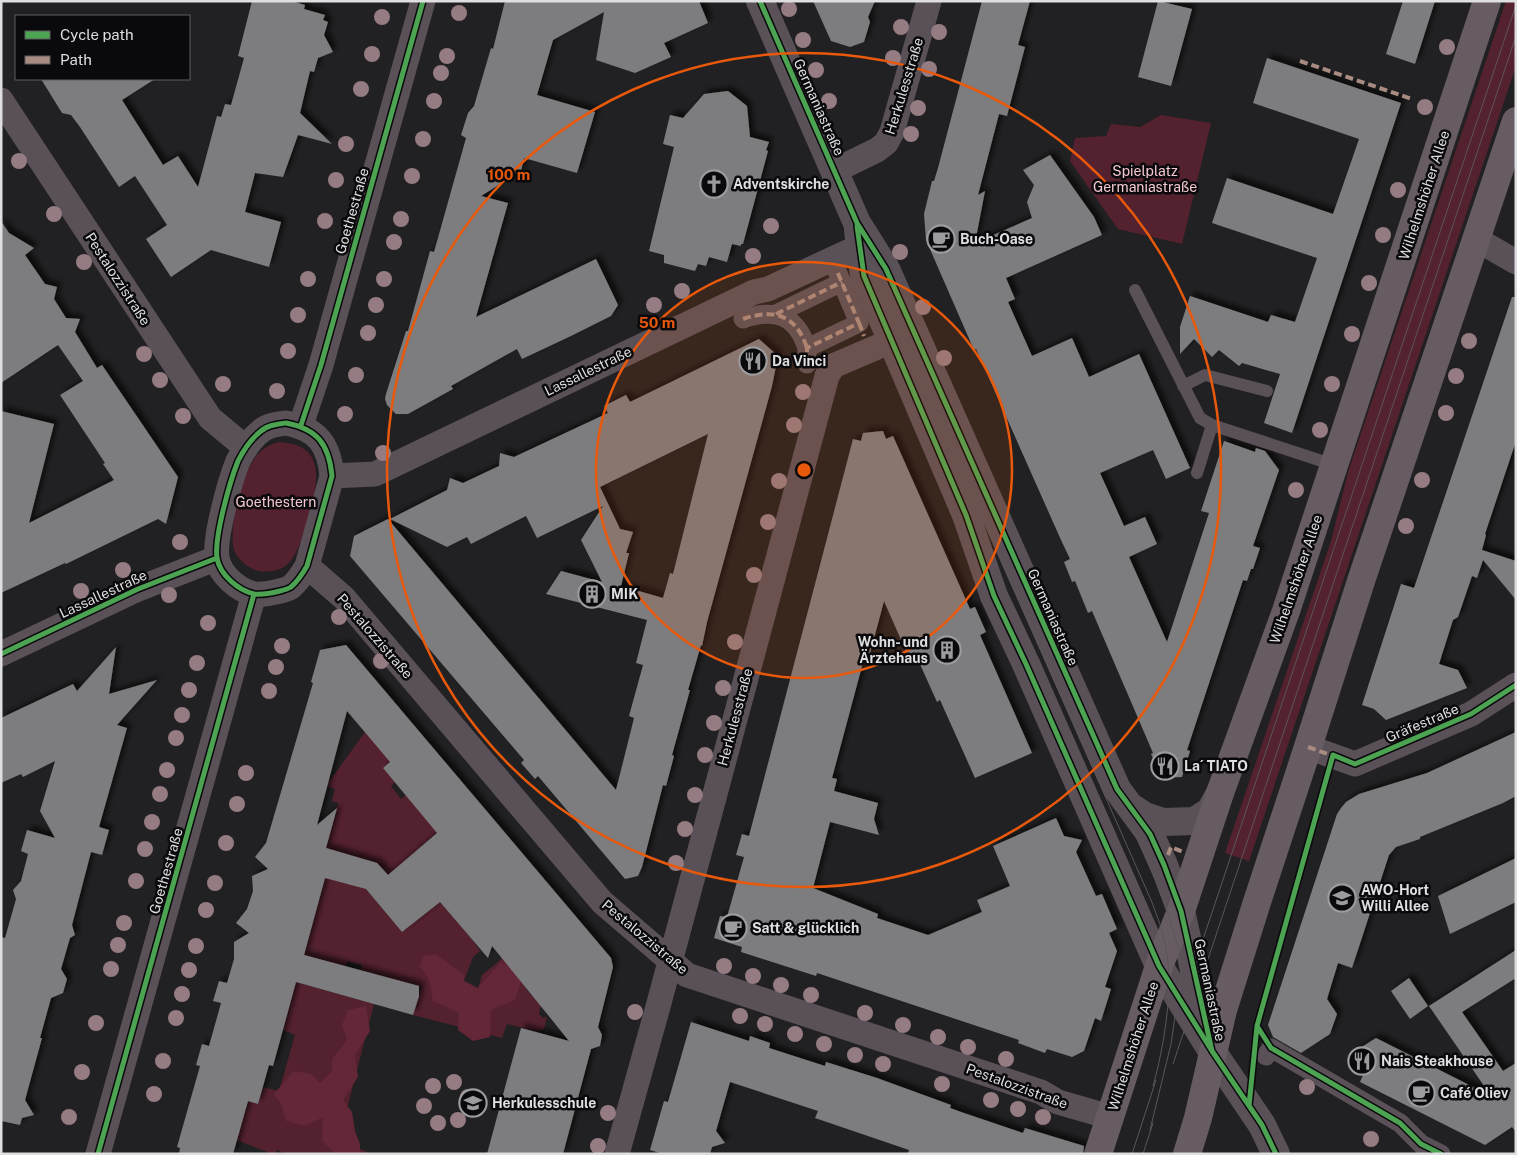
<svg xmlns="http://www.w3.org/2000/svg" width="1517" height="1155" viewBox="0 0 1517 1155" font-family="'Public Sans',sans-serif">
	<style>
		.green { fill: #54212f }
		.forest { fill: #632738 }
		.building { fill: #7d7c7e; fill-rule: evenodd; filter: url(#shadow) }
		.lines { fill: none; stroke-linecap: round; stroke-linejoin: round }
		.service { stroke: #5a5158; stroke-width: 12 }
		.pedestrian { stroke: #5a5158; stroke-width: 19 }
		.minor { stroke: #5a5158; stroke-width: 25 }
		.tertiary { stroke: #5a5158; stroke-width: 28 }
		.secondary { stroke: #675c64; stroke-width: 28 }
		.tram { stroke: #5a5659; stroke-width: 1 }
		.quiet { stroke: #a88b81; stroke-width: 4; stroke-dasharray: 8 4; stroke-linecap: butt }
		.cycleway-casing { stroke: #0a090b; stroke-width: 8 }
		.cycleway { stroke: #4ca352; stroke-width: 5 }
		.tree { fill: #957c82 }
		.ring { fill: none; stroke: #e8590c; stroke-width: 2.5 }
		.labels { text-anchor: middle; stroke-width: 5; stroke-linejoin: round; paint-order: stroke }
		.street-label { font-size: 14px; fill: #dfdee0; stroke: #0a090b }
		.park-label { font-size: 14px; fill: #f4c8d0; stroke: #0a090b }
		.poi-label { font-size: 14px; font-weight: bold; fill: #dfdee0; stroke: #0a090b; text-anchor: start }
		.centre { fill: #e8590c; stroke: #0a090b; stroke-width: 2.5 }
		.ring-label { font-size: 15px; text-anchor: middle; font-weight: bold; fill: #e8590c; stroke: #0a090b; stroke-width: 5; stroke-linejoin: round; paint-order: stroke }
	</style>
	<defs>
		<filter id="shadow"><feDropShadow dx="4.5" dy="-4.5" stdDeviation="2.5" flood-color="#0009"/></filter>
	</defs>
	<rect width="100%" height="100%" fill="#212022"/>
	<!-- green -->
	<path class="green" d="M1506,1H1516V66L1249,861L1225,853L1331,541L1348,472Z
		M1161,115L1211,123L1182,244L1118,229L1070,161L1075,138L1106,136L1111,124L1140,127Z
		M280,442C327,445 318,483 309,517C305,531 297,559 284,567C272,574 255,573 245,564C239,559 234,553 233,545C230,522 242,473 257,455C264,447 271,444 280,442Z
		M365,732L394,758L383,768L395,782L391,786L401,799L406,795L442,828L405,861L471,938L480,951L473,957L464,981L478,988L482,975L515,948L549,969L526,989L531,995L537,991L543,1006L540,1008L539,1014L543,1018L547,1017L544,1029L537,1031L507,1024L502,1038L413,1015L421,987L360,970L362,965L347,961L346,966L306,961L298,943L307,946L311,929L302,927L310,900L319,902L323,886L314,883L319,867L366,889L402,932L423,915L377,863L309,843L334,818L338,803L332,801L335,789L326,786Z
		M292,981L374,1004L339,1140L372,1154H287L277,1150L275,1154H272L237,1140L241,1113H245L248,1101L258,1104L263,1087L279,1091L295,1035L283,1030L287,1014L283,1013Z"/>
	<!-- forest -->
	<path class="forest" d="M436,954L463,974L464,981L478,988L501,962L524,972L515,1000L491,1010L490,1037L473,1041L458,1030L459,1013L433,1001L429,979L420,967L423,956Z
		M366,1006L370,1031L355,1055L358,1077L343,1100L352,1112L355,1131L360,1144V1154H336L322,1141L323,1117L305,1126L286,1121L281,1104L274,1094L293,1071L311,1074L320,1083L332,1072V1059L347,1040L342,1025L348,1010Z"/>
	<!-- building -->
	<path class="building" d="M252,1H291L305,5L304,9L325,15L323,20L328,22L324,35L333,52L318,58L314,72L310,71L300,113L332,144L298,135L283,177L255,173L245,212L281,222L269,267L211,250L171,277L146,239L167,225L135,176L119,187L80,127L71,115L62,113L41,79H155L122,100L163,165L178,156L198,187L217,116L221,117L225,104L231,105L244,58L238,56Z
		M505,1H699L708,23L664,43L671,57L635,73L596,60L604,12L553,40L537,95L595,112L577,173L524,158L521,171L481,196L508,203L476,317L596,259L618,305L611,316L571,336L522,359L517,349L451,386L453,389L408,414H396L387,405L385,399L386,394L406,331H408L430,251L434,252L466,138L461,135L468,113L474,106L491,48L493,49Z
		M813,1H875L868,17L870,22L864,42L850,47L831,41Z
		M982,1H1030L1018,45L1025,47L1007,116L999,114L978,195L985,191L975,243L1032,218L1027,202L1034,185L1023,170L1050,155L1094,217L1102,235L1006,278L1015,299L1008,302L1032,356L1072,338L1089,377L1139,354L1190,468L1166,479L1153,450L1100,473L1124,526L1145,517L1157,544L1129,557L1167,642L1209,513L1201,511L1224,441L1255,452L1256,448L1265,451L1279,470L1253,546L1260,548L1253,569H1251L1247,581L1243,580L1187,750L1190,751L1182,777L1162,778L1151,754L1153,753L1092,611L1088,613L1075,581L1072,582L1064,562L1070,559L1061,540L976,349L974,350L926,240L924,214L932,181H934L938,168Z
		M1158,1L1192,9L1171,86L1138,77Z
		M1403,1H1435L1415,64L1386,54Z
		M1267,58L1401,103L1292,433L1264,423L1280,374L1242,363L1239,366L1219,350L1212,357L1194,339L1180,354V327L1190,296L1268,322L1271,315L1295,322L1317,258L1212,223L1227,178L1333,214L1359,139L1253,103Z
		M728,91L747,106L750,137L769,142L766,150L768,151L743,244H741V246L732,244L727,262L709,257L706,266L698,264L695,271L664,263V255L649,251L674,147L663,144L670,115L683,118L704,94Z
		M1,221L9,233L34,248L25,255L45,284L57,287L54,299L66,318L80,319L75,332L97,368L102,365L178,477L166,524L158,519L66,564L65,563L1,593V411L54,424L29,523L114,480L103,464L105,463L60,395L83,381L58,345L1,383Z
		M1512,297H1516V441L1485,534L1486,535L1482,550L1516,561V600L1483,560L1477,578L1472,576L1458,617L1453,620L1439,664L1458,670L1467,688L1386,720L1374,709L1362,705L1401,584L1414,588Z
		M759,339L778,356L772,386L707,622L702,646L701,645L688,690H690L672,755L674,756L666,786L663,785L642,867L638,876L625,879L538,776L535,779L521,763L524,760L350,556L354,536L388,519L616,790L634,718L629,716L643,665L636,663L647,620L546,594L561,571L602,582L581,540L603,506L537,538L526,516L471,544L467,537L447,547L390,519L447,490L450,478L463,483L499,466L500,453L514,457L608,413L604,406L626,395L630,402ZM708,434L673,574L670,573L663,598L621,586L629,553H626L633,532L620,529L600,487Z
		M883,431L886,439L893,436L970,609L975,607L986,632L980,635L1032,753L975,778L940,700L937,702L919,662L912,665L884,601L869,657L865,655L832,778L837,779L834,791L878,803L874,819L879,835L830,822L813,888L878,914L877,918L928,935L982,912L977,900L1010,886L993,846L1056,818L1064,836L1082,840L1076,852L1096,896L1102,894L1117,929L1109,933L1117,951L1105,987L1111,989L1101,1021L1095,1018L1084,1051L1072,1057L1047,1049L1045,1053L1018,1043L1019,1040L817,973L816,976L741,952L742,947L714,938L720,916L727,917L744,857L736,855L742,834L749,836L853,439L861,441L863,433Z
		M346,645L611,958L613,967L598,1027L602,1035L600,1046L591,1049L563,1154H487L521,1028L569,1041L492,946L488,958L440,902L402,932L366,889L325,878L304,955L419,986V996L413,1015L296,982L273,1066L269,1065L258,1104L248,1101L233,1154H179L180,1148L177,1147L200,1066L196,1065L202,1044L209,1046L221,1003L213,1001L219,981L227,983L234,959V942L249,933L236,923L247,909L253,891L252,876L268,869L255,857L266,843L313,683L311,682L320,650ZM347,711L390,762L383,768L437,833L388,875L377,863L326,848L337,808L317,825Z
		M116,647L109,694L157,680L117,725L127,728L99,827L109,830L102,855L91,852L72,925L75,935L70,938L61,969L67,979L63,993L51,998L40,1038H42L25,1100L34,1115L22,1118L20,1125L1,1121V937L5,938L16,899L13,890L21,881L28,854L21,851L27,830L55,838L40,811L55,761L23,777L21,774L1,783V718L73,684L77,691Z
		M1516,732V796L1503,803L1420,837V839L1396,847L1389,855L1352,968L1338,963L1327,999L1337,1014L1330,1034L1301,1053L1273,1037L1268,1025L1337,814L1341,808L1346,802L1359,794L1427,773Z
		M1516,858V902L1450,934L1438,896Z
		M1516,950V978L1462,1012L1503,1071L1516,1063V1132L1512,1127L1485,1145L1360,1082L1363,1075L1349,1055L1376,1038L1491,1096L1429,1006Z
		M1409,978L1428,1006L1410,1019L1391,991Z
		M691,1022L749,1041L750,1036L770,1043L769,1048L825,1066L826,1062L877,1078L951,1105L950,1108L961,1112L1023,1133L1025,1128L1084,1146L1083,1154H908L909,1150L815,1118L818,1111L730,1082L716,1131L725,1143L712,1147L710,1154H663L650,1150L664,1101L668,1102Z"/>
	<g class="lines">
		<!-- service -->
		<path class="service" d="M1135,290L1200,418L1212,425L1334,465
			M1183,386L1205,375L1267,391
			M1197,473L1212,425"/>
		<!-- pedestrian -->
		<path class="pedestrian" d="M776,314L842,282
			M743,319C775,308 796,315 807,348
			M807,364V348L859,323L837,271
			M1266,1056L1271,1048L1400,1123L1421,1144L1441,1154"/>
		<!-- minor -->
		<path class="minor" d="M1,100L210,418L246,448
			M834,171L877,150L886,143L892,132L929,1
			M1476,239L1516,262
			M286,423C318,429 329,445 332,476L307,566C303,573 298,581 291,587C288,589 284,590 280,591C272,593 262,595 254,594C238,590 220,575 217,558C214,537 230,481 238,461C243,451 252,438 261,431C268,425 278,424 286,423Z
			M301,425L321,365L423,1
			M332,476L375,474L754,292L768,289L869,242
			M307,566L344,598L602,902L687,975L1041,1092L1058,1102L1110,1117
			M1,654L138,589L217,558
			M1308,747L1355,764L1471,714L1516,685
			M98,1154L254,594
			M617,1154L659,1003L827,376L833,366L910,333"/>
		<!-- tertiary -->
		<path class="tertiary" d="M760,1L857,223L886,269L1117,789L1150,834L1164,865L1181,911L1212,1051
			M858,230L864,276L966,515L994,596L1026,664L1159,966L1212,1051L1262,1125L1276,1154
			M1131,807L1145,816L1163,822L1194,821L1210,811L1220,793"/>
		<!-- secondary -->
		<path class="secondary" d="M1098,1154L1159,966L1181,911L1220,793L1286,611L1487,1
			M1187,1154L1198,1118L1223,1010L1257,902L1308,747L1362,578L1516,121"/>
		<!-- tram -->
		<path class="tram" d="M754,1L1151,900C1157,915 1163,932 1166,948C1174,986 1164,1048 1153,1086
			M766,1L1157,884L1168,913L1179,950L1181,976L1171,1044L1150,1130
			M1182,1002L1516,5
			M1173,1064L1516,36
			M1132,1154L1156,1080
			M1143,1154L1153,1123"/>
		<!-- quiet -->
		<path class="quiet" d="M1300,61L1412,99
			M776,314L842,282
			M743,319C775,308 796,315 807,348
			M859,323L864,336
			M807,364V348L859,323L837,271
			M1308,747L1336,757
			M1168,855L1171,847L1183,852"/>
		<!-- cycleway casing -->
		<g class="cycleway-casing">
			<path id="cycleway" d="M760,1L857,223L886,269L1117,789L1150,834L1164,865L1181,911L1212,1051
				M857,226L864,276L966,515L994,596L1026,664L1159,966L1212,1051L1262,1125L1276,1154
				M286,423C318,429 329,445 332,476L307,566C303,573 298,581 291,587C288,589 284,590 280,591C272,593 262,595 254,594C238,590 220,575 217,558C214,537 230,481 238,461C243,451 252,438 261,431C268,425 278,424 286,423Z
				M301,425L321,365L423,1
				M1,654L138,589L217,558
				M1257,1026L1271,1048L1400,1123L1421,1144L1441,1154
				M1249,1106L1257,1026L1333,755L1355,764L1471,714L1516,685
				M98,1154L254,594"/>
		</g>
		<!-- cycleway -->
		<use href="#cycleway" class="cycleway"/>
	</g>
	<!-- trees -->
	<g class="tree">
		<circle cx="789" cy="9" r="8"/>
		<circle cx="459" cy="13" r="8"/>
		<circle cx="382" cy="17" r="8"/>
		<circle cx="901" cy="27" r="8"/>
		<circle cx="939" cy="32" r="8"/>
		<circle cx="803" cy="40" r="8"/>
		<circle cx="1447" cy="47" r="8"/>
		<circle cx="372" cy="54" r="8"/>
		<circle cx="447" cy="56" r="8"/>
		<circle cx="893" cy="58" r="8"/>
		<circle cx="929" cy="69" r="8"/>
		<circle cx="816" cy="70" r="8"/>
		<circle cx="441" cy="73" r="8"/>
		<circle cx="361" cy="89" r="8"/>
		<circle cx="434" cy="101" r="8"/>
		<circle cx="829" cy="101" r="8"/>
		<circle cx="1425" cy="107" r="8"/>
		<circle cx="918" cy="108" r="8"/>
		<circle cx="911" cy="134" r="8"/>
		<circle cx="423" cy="139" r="8"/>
		<circle cx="346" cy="144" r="8"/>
		<circle cx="19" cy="161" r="8"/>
		<circle cx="412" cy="176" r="8"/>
		<circle cx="336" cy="180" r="8"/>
		<circle cx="1398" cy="190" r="8"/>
		<circle cx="54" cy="214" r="8"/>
		<circle cx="401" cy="219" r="8"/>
		<circle cx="325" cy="221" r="8"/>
		<circle cx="771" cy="226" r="8"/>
		<circle cx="1383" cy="235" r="8"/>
		<circle cx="394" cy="242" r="8"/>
		<circle cx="900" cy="252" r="8"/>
		<circle cx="753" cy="256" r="8"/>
		<circle cx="84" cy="262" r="8"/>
		<circle cx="308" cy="279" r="8"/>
		<circle cx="384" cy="279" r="8"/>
		<circle cx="1369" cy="283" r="8"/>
		<circle cx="682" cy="291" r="8"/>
		<circle cx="376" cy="305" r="8"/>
		<circle cx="654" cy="305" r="8"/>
		<circle cx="923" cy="307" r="8"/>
		<circle cx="298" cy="315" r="8"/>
		<circle cx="368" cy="333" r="8"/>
		<circle cx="1352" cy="334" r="8"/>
		<circle cx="1469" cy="341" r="8"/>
		<circle cx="288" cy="351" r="8"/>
		<circle cx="144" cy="354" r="8"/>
		<circle cx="944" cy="358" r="8"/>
		<circle cx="356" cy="375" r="8"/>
		<circle cx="1456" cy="376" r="8"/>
		<circle cx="160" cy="380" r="8"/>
		<circle cx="223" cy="384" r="8"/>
		<circle cx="1332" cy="384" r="8"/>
		<circle cx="277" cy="391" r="8"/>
		<circle cx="803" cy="392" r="8"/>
		<circle cx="1446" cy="413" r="8"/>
		<circle cx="345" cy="414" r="8"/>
		<circle cx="183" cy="416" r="8"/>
		<circle cx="794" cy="425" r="8"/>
		<circle cx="1320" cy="430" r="8"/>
		<circle cx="383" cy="453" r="8"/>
		<circle cx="1422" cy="480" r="8"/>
		<circle cx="779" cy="481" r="8"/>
		<circle cx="1296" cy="490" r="8"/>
		<circle cx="768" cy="522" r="8"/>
		<circle cx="1406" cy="526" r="8"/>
		<circle cx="180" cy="542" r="8"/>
		<circle cx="123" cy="570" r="8"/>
		<circle cx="754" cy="575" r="8"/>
		<circle cx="81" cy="591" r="8"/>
		<circle cx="169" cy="595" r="8"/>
		<circle cx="339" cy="617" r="8"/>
		<circle cx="208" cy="623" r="8"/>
		<circle cx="735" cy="642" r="8"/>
		<circle cx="282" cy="646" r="8"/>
		<circle cx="381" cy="661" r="8"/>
		<circle cx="197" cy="663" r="8"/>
		<circle cx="276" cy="667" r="8"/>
		<circle cx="723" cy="688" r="8"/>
		<circle cx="189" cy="690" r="8"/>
		<circle cx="269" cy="691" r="8"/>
		<circle cx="182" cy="715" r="8"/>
		<circle cx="714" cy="723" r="8"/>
		<circle cx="176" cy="738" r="8"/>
		<circle cx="705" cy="755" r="8"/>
		<circle cx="167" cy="770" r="8"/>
		<circle cx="246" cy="773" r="8"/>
		<circle cx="160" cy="794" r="8"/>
		<circle cx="695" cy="795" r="8"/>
		<circle cx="237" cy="804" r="8"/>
		<circle cx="152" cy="822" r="8"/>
		<circle cx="685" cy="829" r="8"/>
		<circle cx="226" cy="843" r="8"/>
		<circle cx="145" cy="849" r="8"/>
		<circle cx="676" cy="863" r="8"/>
		<circle cx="136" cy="881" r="8"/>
		<circle cx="215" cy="883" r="8"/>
		<circle cx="206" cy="910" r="8"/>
		<circle cx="124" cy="923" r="8"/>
		<circle cx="118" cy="945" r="8"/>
		<circle cx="196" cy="946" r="8"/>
		<circle cx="724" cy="966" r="8"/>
		<circle cx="111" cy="969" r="8"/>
		<circle cx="189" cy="970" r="8"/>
		<circle cx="753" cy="976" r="8"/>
		<circle cx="781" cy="985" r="8"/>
		<circle cx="182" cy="994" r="8"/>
		<circle cx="811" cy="995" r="8"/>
		<circle cx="635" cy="1012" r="8"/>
		<circle cx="865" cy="1013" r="8"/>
		<circle cx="740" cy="1016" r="8"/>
		<circle cx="176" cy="1018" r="8"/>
		<circle cx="96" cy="1023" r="8"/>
		<circle cx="765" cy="1024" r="8"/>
		<circle cx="903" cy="1025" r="8"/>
		<circle cx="795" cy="1034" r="8"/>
		<circle cx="938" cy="1037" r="8"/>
		<circle cx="824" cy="1044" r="8"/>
		<circle cx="968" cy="1047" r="8"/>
		<circle cx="855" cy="1055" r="8"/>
		<circle cx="1006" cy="1059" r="8"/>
		<circle cx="163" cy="1061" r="8"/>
		<circle cx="883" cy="1064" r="8"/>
		<circle cx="82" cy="1072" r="8"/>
		<circle cx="454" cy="1082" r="8"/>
		<circle cx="942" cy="1084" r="8"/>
		<circle cx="433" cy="1086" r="8"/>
		<circle cx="1307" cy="1087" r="8"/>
		<circle cx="154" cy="1094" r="8"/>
		<circle cx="468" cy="1097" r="8"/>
		<circle cx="991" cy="1100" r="8"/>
		<circle cx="424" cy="1106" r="8"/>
		<circle cx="1018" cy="1109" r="8"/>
		<circle cx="608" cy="1113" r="8"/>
		<circle cx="69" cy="1117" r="8"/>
		<circle cx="1043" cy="1117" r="8"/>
		<circle cx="458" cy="1120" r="8"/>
		<circle cx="438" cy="1123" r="8"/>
		<circle cx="1371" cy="1139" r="8"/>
		<circle cx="598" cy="1146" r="8"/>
	</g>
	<!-- distance rings -->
	<circle cx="804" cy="470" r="208" fill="#e8590c" fill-opacity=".12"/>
	<g class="ring">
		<circle cx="804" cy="470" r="208"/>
		<circle cx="804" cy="470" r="417"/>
	</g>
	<!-- icons -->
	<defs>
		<g id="church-ring" transform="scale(1.4375)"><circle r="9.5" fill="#0a090b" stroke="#9c9c9e" stroke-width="1.5"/><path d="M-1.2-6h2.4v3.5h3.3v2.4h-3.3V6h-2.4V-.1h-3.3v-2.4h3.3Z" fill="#9c9c9e"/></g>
		<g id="cafe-ring" transform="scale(1.4375)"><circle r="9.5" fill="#0a090b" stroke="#9c9c9e" stroke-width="1.5"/><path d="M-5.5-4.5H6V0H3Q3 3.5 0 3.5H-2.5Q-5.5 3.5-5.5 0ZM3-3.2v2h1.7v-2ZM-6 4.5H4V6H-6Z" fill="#9c9c9e"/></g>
		<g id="restaurant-ring" transform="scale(1.4375)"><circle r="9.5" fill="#0a090b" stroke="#9c9c9e" stroke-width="1.5"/><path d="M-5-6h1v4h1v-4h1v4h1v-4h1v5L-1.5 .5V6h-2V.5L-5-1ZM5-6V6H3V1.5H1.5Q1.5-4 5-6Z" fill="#9c9c9e"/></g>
		<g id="building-ring" transform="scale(1.4375)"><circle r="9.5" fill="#0a090b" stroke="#9c9c9e" stroke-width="1.5"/><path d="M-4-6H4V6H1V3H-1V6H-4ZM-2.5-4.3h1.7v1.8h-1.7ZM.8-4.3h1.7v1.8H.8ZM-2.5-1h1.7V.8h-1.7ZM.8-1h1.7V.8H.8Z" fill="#9c9c9e"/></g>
		<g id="school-ring" transform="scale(1.4375)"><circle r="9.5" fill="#0a090b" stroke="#9c9c9e" stroke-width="1.5"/><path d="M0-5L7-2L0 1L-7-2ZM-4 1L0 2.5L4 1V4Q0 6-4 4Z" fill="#9c9c9e"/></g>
	</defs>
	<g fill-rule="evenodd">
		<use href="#church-ring" x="714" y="184"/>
		<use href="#cafe-ring" x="941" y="239"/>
		<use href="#restaurant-ring" x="753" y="361"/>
		<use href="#building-ring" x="592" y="594"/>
		<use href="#building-ring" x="947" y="650"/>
		<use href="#restaurant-ring" x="1165" y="766"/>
		<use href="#school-ring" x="1342" y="898"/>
		<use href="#cafe-ring" x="733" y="928"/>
		<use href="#restaurant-ring" x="1362" y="1061"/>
		<use href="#cafe-ring" x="1421" y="1093"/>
		<use href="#school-ring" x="473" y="1103"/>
	</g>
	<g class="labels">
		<!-- street labels -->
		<g class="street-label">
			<text transform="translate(904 86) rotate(-73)" y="5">Herkulesstraße</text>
			<text transform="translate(819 107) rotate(66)" y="5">Germaniastraße</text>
			<text transform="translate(1424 195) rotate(-72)" y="5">Wilhelmshöher Allee</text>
			<text transform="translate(352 211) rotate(-74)" y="5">Goethestraße</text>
			<text transform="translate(118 279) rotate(57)" y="5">Pestalozzistraße</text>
			<text transform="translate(588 371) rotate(-26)" y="5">Lassallestraße</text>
			<text transform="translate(1296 579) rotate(-71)" y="5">Wilhelmshöher Allee</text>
			<text transform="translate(103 594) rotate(-25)" y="5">Lassallestraße</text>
			<text transform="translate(1053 617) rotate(66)" y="5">Germaniastraße</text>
			<text transform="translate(375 636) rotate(49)" y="5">Pestalozzistraße</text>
			<text transform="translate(735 717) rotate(-75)" y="5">Herkulesstraße</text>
			<text transform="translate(1422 723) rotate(-23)" y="5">Gräfestraße</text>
			<text transform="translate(166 871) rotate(-74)" y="5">Goethestraße</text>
			<text transform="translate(645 937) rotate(40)" y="5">Pestalozzistraße</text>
			<text transform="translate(1210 990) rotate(78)" y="5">Germaniastraße</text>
			<text transform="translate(1133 1046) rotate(-72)" y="5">Wilhelmshöher Allee</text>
			<text transform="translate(1017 1086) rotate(20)" y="5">Pestalozzistraße</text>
		</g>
		<!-- park labels -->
		<g class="park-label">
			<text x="1145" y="176">Spielplatz<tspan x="1145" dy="16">Germaniastraße</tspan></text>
			<text x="276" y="507">Goethestern</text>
		</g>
		<!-- poi labels -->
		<g class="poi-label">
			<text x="733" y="189">Adventskirche</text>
			<text x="960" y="244">Buch-Oase</text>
			<text x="772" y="366">Da Vinci</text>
			<text x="611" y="599">MIK</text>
			<text x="928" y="647" text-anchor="end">Wohn- und<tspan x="928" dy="16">Ärztehaus</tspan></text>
			<text x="1184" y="771">La´ TIATO</text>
			<text x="1361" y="895">AWO-Hort<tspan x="1361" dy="16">Willi Allee</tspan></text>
			<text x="752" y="933">Satt &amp; glücklich</text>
			<text x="1381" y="1066">Nais Steakhouse</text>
			<text x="1440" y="1098">Café Oliev</text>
			<text x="492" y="1108">Herkulesschule</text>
		</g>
	</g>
	<circle cx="804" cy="470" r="8" class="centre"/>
	<g class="ring-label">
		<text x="509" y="180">100 m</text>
		<text x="657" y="328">50 m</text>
	</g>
	<!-- border -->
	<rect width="1517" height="1155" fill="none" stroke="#dfdee0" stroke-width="5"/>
	<!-- legend -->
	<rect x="15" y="15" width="175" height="65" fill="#0a090b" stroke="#5f5e60"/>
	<rect x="25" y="31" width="25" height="8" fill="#4ca352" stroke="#5f5e60"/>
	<text x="60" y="40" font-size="15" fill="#dfdee0">Cycle path</text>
	<rect x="25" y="56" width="25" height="8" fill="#a88b81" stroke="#5f5e60"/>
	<text x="60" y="65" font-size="15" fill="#dfdee0">Path</text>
</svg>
